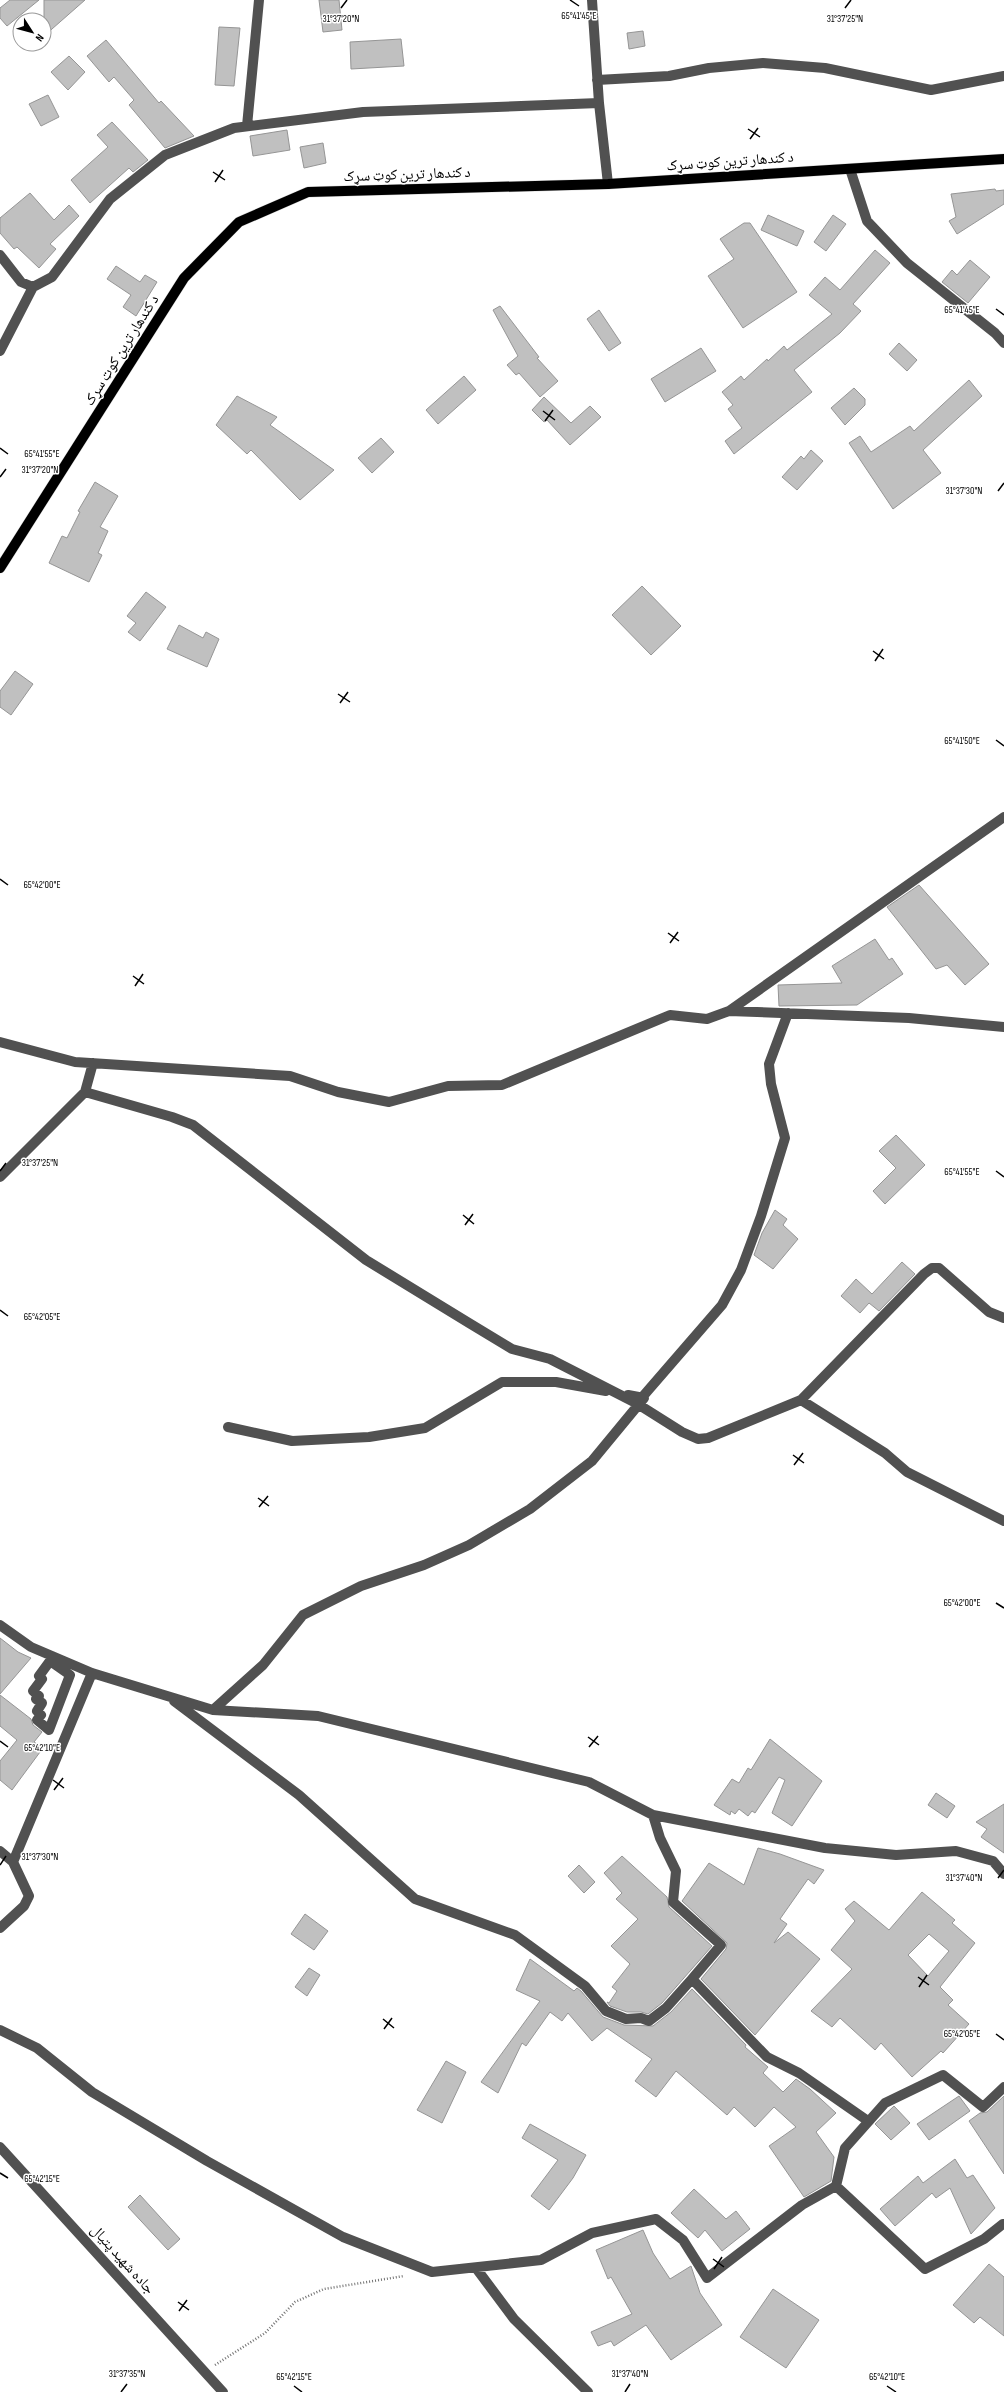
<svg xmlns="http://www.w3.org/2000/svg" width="1004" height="2392" viewBox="0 0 1004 2392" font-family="'Sofia Sans Condensed','Noto Naskh Arabic',sans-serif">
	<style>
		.building { fill: #c0c0c0; stroke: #959595; fill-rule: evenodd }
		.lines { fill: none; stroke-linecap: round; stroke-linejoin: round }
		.major-casing { stroke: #dbdbdb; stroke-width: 11 }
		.path { stroke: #737373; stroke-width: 2.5; stroke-dasharray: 1 2; stroke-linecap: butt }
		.minor { stroke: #515151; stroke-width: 10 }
		.major { stroke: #000; stroke-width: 10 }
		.ticks { fill: none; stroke: #000; stroke-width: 1.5 }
		.labels { text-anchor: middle; stroke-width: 3; stroke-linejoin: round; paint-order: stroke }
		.street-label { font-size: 15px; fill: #000; stroke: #fff }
		.ticks-label { font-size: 10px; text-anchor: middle; fill: #000; stroke: #fff; stroke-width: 3; stroke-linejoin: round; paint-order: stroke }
	</style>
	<rect width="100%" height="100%" fill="#fff"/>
	<!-- building -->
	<path class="building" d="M10,0H39L7,26L0,18V8Z
		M44,0H85L44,36Z
		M319,0H339L342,30L323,32Z
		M219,27L240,28L234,86L215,85Z
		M643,31L645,46L629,49L627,33Z
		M401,39L404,66L351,69L350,42Z
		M106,40L159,103L161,101L194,136L165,148L129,105L134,100L114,77L109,82L87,56Z
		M69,56L85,72L68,90L51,72Z
		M48,95L59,117L41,126L29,104Z
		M112,122L148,160L133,172L129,168L90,203L71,180L108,147L97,135Z
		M287,130L290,150L253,156L250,136Z
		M323,143L326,163L304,168L300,147Z
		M995,189L996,191L1004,190V204L957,234L949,221L956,217L951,194Z
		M30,193L54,220L69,205L79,216L50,244L56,249L39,268L17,247L14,249L0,233V218Z
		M768,215L804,231L797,246L761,230Z
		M833,215L846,224L826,251L814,242Z
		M744,223H750L797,292L743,328L708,276L734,259L720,239Z
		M875,250L890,263L853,304L861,311L840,333L794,370L812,392L734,454L725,441L742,428L728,409L733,405L722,392L741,376L744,380L767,359L768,361L784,346L787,350L832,314L809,295L825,277L840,290Z
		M970,260L990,277L968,303L942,282L952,270L957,275Z
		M116,266L140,282L145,275L157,282L136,316L123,307L131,295L107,279Z
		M500,306L539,357L537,358L558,381L540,397L519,373L516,375L507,365L518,356L493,310Z
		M599,310L621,343L609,351L587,319Z
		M899,343L917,360L907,371L889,354Z
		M701,348L716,371L665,402L651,379Z
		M464,376L476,390L438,424L426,410Z
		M969,380L982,396L923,450L941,473L893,509L849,443L860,436L871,452L910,426L914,431Z
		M854,388L865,399V405L845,425L831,408Z
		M237,396L277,417L270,425L334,470L300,500L251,450L247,454L216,425Z
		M544,397L571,423L590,406L601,417L570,445L547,420L544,422L532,410Z
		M381,438L394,452L372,473L358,458Z
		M811,450L823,461L797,490L782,477L801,456L804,459Z
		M95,482L118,496L100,527L108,531L98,553L102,555L89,582L49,563L62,536L67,538L80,512L78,511Z
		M642,586L681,626L651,655L612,615Z
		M146,592L166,607L140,641L128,632L136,623L127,616Z
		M179,625L203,638L206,632L219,639L207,667L167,649Z
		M15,671L33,684L11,715L0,707V691Z
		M919,885L989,964L965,985L947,965L936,969L887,907Z
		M875,939L889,960L892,958L903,974L857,1005L779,1006L778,985L842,983L832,966Z
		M896,1135L925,1165L885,1204L873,1191L896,1168L879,1151Z
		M775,1210L787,1219L783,1225L798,1239L773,1269L754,1255L762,1233Z
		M902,1262L915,1274L879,1311L869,1303L860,1313L841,1296L856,1279L872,1294Z
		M0,1638L18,1652L31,1658L0,1694Z
		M0,1695L31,1719L33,1725L42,1732L34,1742L43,1748L12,1790L0,1780V1761L17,1740L0,1726Z
		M770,1739L822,1781L792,1826L772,1813L785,1780L779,1777L755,1813L752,1811L748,1816L739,1809L735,1814L731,1811L730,1815L714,1805L732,1779L739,1783L748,1768L751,1770Z
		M936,1793L955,1806L947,1818L928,1805Z
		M1004,1804V1853L981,1837L987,1829L976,1822Z
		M758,1848L780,1854L824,1870L814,1884L808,1879L780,1919L787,1924L774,1943L788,1932L820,1959L755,2035L701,1979L726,1949L727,1943L682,1901L709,1863L744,1885Z
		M622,1856L667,1897L669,1907L712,1946L662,2003L648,2014L641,2012H627L610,2006L607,2002L609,2003L617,1991L612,1987L630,1964L611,1946L638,1919L616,1899L622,1893L604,1873Z
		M579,1865L595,1882L584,1893L568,1876Z
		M922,1892L955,1920L952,1923L975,1943L940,1987L953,2000L948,2005L969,2024L943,2053L941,2051L912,2077L881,2043L875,2050L840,2018L832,2027L811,2011L852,1969L831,1950L855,1921L845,1909L854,1901L889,1930ZM929,1934L949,1951L928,1976L908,1955Z
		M305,1914L328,1931L314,1950L291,1934Z
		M530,1959L574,1991L577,1988L581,1991L603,2017L624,2025L653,2026L671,2012L692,1989L746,2045L745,2047L768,2067L763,2073L783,2092L796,2079L810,2089L836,2113L816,2132L834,2157L831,2181L804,2197L769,2146L796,2127L774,2107L755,2127L734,2107L727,2115L676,2071L656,2097L635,2081L652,2059L607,2028L592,2041L568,2013L562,2021L550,2012L526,2046L522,2043L498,2093L481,2082L540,2001L516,1990Z
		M309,1968L320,1975L307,1996L295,1987Z
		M446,2061L466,2072L442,2123L417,2110Z
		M959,2096L970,2111L929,2140L917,2124Z
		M1004,2096V2174L969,2121L980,2113L987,2112Z
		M894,2106L910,2123L891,2140L875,2124Z
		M530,2124L586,2155L573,2178L549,2210L531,2196L558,2160L522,2138Z
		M955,2159L967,2178L973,2175L995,2208L971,2234L950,2188L936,2198L932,2193L895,2226L880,2209L918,2176L923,2183Z
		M694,2189L726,2219L736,2211L750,2229L722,2251L705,2230L698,2238L671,2213Z
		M140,2195L180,2239L168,2250L128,2207Z
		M643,2230L653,2253L670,2279L691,2266L700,2293L722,2325L671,2360L646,2325L614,2346L611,2341L598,2346L591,2332L632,2314L611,2277L608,2279L596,2250Z
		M989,2264L1004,2277V2336L980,2317L974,2323L953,2305Z
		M773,2289L819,2320L786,2368L740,2337Z"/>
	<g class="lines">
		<!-- major casing -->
		<g class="major-casing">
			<path id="major" d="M0,568L184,278L239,222L308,192L608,184L1004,159"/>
		</g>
		<!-- path -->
		<path class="path" d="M215,2365L265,2333L295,2302L324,2289L404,2276"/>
		<!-- minor -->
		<path class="minor" d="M592,0L599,103L608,184
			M597,80L669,76L709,68L763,63L825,68L931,90L1004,76
			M247,126L259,0
			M850,169L867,221L907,263L995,333L1004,343
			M0,255L21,282L33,287L52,277L110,199L165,155L234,128L363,112L599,103
			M0,351L33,287
			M729,1011L1004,817
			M0,1042L75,1062L290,1076L338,1092L389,1102L448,1086L502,1085L670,1015L707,1019L729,1011L909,1018L1004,1027
			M85,1092L172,1117L193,1125L366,1260L469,1323L512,1349L550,1359L636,1403L682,1432L698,1439L708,1438L801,1400L924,1274L932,1268H939L989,1312L1004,1318
			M0,1177L85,1092L93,1063
			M801,1400L885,1453L907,1472L1004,1521
			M638,1402L722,1305L741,1270L761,1216L785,1138L771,1084L769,1064L788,1013
			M228,1427L292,1441L369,1437L425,1428L502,1382H556L606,1391
			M0,1625L31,1647L92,1673L213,1710L318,1716L589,1782L653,1815L825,1848L896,1855L956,1851L993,1861L1004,1874
			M50,1661L70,1675L49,1730L37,1720L41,1715L37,1711L42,1703L36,1699L39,1696L33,1691L42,1679L39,1676Z
			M174,1701L299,1795L415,1899L515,1935L585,1986L606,2011L626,2019L641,2018L649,2021L666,2008L692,1979
			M213,1710L263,1665L303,1615L361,1586L424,1565L469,1545L530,1509L592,1461L644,1398L628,1395
			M653,1815L660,1838L676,1871L673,1902L721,1945L692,1979L767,2057L799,2073L868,2121
			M0,1851L13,1862L29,1896L24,1906L0,1928
			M13,1862L92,1673
			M0,2030L37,2048L92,2092L207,2161L343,2237L432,2272L541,2260L592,2233L656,2219L683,2240L707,2278L802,2205L836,2186L845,2148L885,2103L943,2075L983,2107L1004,2087
			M0,2147L223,2392
			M836,2186L925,2269L984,2239L1003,2224
			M476,2268L514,2319L588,2392"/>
		<!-- major -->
		<use href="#major" class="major"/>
	</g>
	<!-- ticks -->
	<path class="ticks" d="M570,0L579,6M341,8L347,0M845,8L851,0M748,129L760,137M750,139L758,128M213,172L225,180M215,182L223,170M996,309L1004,315M543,411L555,420M545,421L553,410M0,448L8,454M0,477L6,469M998,491L1004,483M873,651L884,659M875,661L883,649M338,694L350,702M340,703L348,692M996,740L1004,746M0,879L8,885M668,933L679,941M670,943L678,932M133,976L144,984M135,986L143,974M0,1171L6,1163M996,1171L1004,1177M463,1215L474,1224M465,1225L473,1214M0,1310L8,1316M793,1455L804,1463M794,1465L803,1453M258,1498L269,1506M259,1507L268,1496M996,1603L1004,1608M588,1737L599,1745M0,1741L8,1747M589,1747L598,1736M53,1780L64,1788M54,1790L63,1778M0,1865L6,1856M998,1878L1004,1870M918,1977L929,1985M919,1987L927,1975M383,2019L394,2028M384,2029L392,2018M996,2034L1004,2040M0,2173L8,2178M713,2259L724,2267M714,2269L722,2257M178,2302L189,2310M179,2311L187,2300M294,2386L302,2392M887,2386L896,2392M121,2392L127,2384M625,2392L630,2384"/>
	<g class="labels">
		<!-- street labels -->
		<g class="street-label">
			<text transform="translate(730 161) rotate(-4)" y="5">د کندهار ترين کوټ سړک</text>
			<text transform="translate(407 174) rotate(-2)" y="5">د کندهار ترين کوټ سړک</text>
			<text transform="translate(121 350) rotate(-58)" y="5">د کندهار ترين کوټ سړک</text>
			<text transform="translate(123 2259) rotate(48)" y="5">جاده شهید پتیال</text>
		</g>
	</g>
	<g class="ticks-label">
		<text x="579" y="19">65°41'45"E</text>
		<text x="845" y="22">31°37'25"N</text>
		<text x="341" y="22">31°37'20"N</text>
		<text x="962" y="313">65°41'45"E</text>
		<text x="42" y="457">65°41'55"E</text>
		<text x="40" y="473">31°37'20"N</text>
		<text x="964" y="494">31°37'30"N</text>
		<text x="962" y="744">65°41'50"E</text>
		<text x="42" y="888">65°42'00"E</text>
		<text x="40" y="1166">31°37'25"N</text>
		<text x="962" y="1175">65°41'55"E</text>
		<text x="42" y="1320">65°42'05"E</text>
		<text x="962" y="1606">65°42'00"E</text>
		<text x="42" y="1751">65°42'10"E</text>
		<text x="40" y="1860">31°37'30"N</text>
		<text x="964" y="1881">31°37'40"N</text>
		<text x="962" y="2037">65°42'05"E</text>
		<text x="42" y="2182">65°42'15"E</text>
		<text x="127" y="2377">31°37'35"N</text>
		<text x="630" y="2377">31°37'40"N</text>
		<text x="294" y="2380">65°42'15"E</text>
		<text x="887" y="2380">65°42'10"E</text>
	</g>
	<!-- north arrow -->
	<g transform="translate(32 32) rotate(126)"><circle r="19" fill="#ffffff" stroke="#999999"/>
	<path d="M0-3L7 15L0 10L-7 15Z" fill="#000000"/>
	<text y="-6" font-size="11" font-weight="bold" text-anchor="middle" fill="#000000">N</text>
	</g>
</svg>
